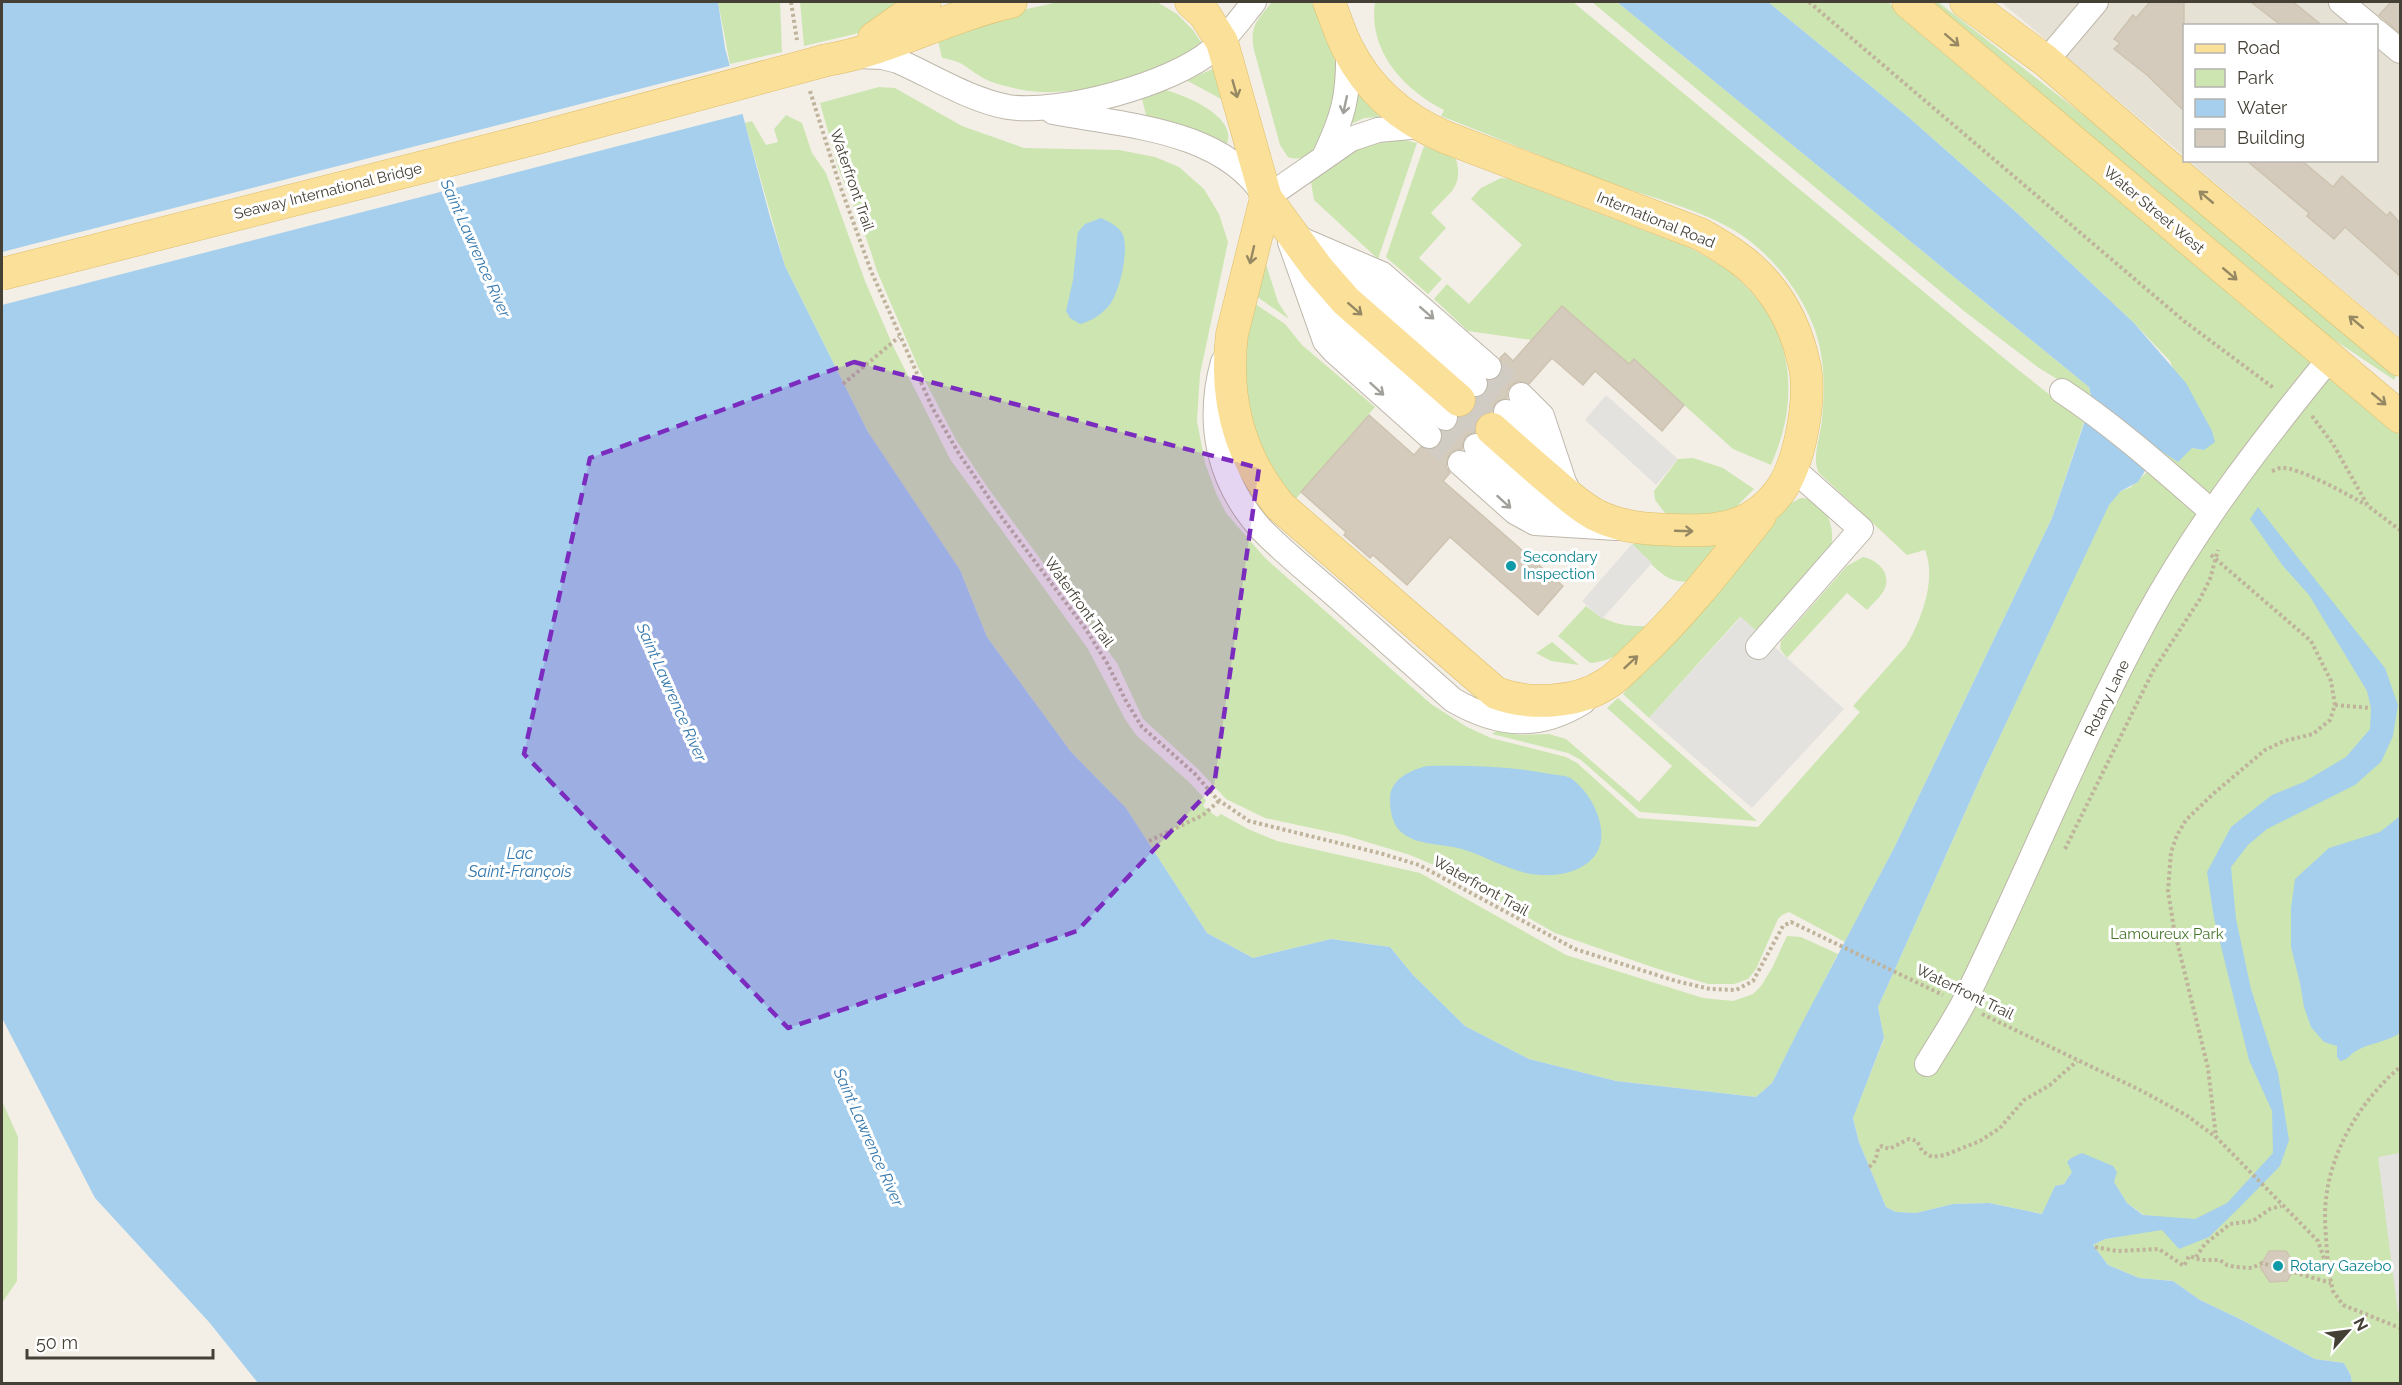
<svg xmlns="http://www.w3.org/2000/svg" width="2402" height="1385" viewBox="0 0 2402 1385" font-family="Raleway,sans-serif">
	<style>
		.residential { fill: #e6e1d5 }
		.green { fill: #cde5b1 }
		.parking { fill: #e4e2df }
		.water { fill: #a5cfed }
		.pier { fill: #f3efe7 }
		.building { fill: #d4cbbd; stroke: #cec3b0; stroke-width: 1.5 }
		.lines { fill: none; stroke-linecap: round; stroke-linejoin: round }
		.minor-tunnel { stroke: #d0ccc4; stroke-width: 24; stroke-dasharray: 24 12; stroke-linecap: butt }
		.major-tunnel { stroke: #d0ccc4; stroke-width: 32; stroke-dasharray: 32 16; stroke-linecap: butt }
		.minor-casing { stroke: #beb7aa; stroke-width: 26 }
		.major-casing { stroke: #dfbd69; stroke-width: 33 }
		.path { stroke: #bfb39c; stroke-width: 4; stroke-dasharray: 3 3; stroke-linecap: butt }
		.minor { stroke: #fff; stroke-width: 24 }
		.major { stroke: #fae099; stroke-width: 32 }
		.major-bridge-casing { stroke: #dfbd69; stroke-width: 33; stroke-linecap: butt }
		.major-bridge { stroke: #fae099; stroke-width: 32 }
		.oneway { stroke: #968863 }
		.oneway2 { stroke: #a2a09a }
		.marked { fill: #7b2cbf; fill-opacity: 0.2; stroke: #7b2cbf; stroke-width: 4.5; stroke-dasharray: 12 8; stroke-linejoin: round }
		.culture-dot { fill: #0f9aa8; stroke: #fff; stroke-width: 2 }
		.labels { text-anchor: middle; stroke-width: 6; stroke-linejoin: round; paint-order: stroke }
		.street-label { font-size: 15px; fill: #454036; stroke: #fff }
		.culture-label { font-size: 15px; fill: #0d838f; stroke: #fff; text-anchor: start }
		.park-label { font-size: 15px; fill: #46752c; stroke: #fff }
		.water-label { font-size: 16px; font-style: italic; fill: #3478ad; stroke: #fff }
	</style>
	<rect width="100%" height="100%" fill="#f3efe7"/>
	<!-- residential -->
	<path class="residential" d="M2001,2H2400V338L2189,161L2376,160V26H2184V156Z"/>
	<!-- green -->
	<path class="green" d="M718,2H780L782,52L730,64Z
		M800,2H908L863,32L804,46Z
		M1058,2H1157L1177,14L1193,30L1203,45C1152,72 1077,102 1018,89C1008,87 996,84 987,80C967,70 967,62 942,58L938,41L1001,15Z
		M1272,2H1312C1321,25 1336,52 1338,77C1338,84 1324,140 1321,146C1314,157 1300,161 1288,157L1280,145L1254,50C1249,25 1258,20 1272,2Z
		M1375,2H1573L2011,364L2084,422L2052,518L1894,848L1845,942L1789,912L1782,915L1778,919L1756,969L1748,979L1734,984H1708L1655,968L1555,933L1441,868L1410,855L1344,835L1265,818L1226,799L1198,769L1143,719L1117,663L988,488L956,440L919,369L877,271L868,243L838,167L820,103L879,87L895,88L962,126L1024,148L1119,150L1155,157L1179,167L1204,189L1219,214L1228,242L1200,374L1197,421L1205,463L1216,493L1226,513L1265,558L1431,704L1467,727L1491,738L1566,757L1577,763L1638,818L1758,827L1860,712L1853,706L1906,646C1921,621 1937,579 1925,550L1907,555L1819,473C1811,458 1821,436 1822,419C1825,388 1825,355 1813,325C1799,289 1770,253 1737,232C1702,210 1650,197 1610,183C1554,162 1498,138 1441,116L1444,110C1403,89 1368,51 1375,2Z
		M1592,2H1617L2089,387L2092,400L2039,368L1964,311Z
		M1768,2H1888L1923,36L2400,435V1383H2352L2351,1376L2344,1363L2315,1359L2240,1319L2200,1300L2173,1281L2139,1278L2108,1265L2093,1245L2105,1239L2162,1229L2160,1217L2144,1215L2127,1203L2113,1181L2072,1167V1172L2064,1184L2055,1186L2043,1214L1989,1203L1953,1204L1916,1213L1896,1212L1886,1207L1859,1142L1853,1117L1884,1039L1878,1007L1984,770L2109,504L2121,491L2131,487L2146,473L2157,453L2192,448L2204,450L2170,361L2134,323L2017,213L1906,115Z
		M1930,2H1938L2112,137L2397,375L2394,380L2324,333Z
		M1213,69L1221,99L1186,80Z
		M1166,90C1186,96 1240,117 1226,146L1147,119L1142,99Z
		M1357,93L1380,117L1364,118L1349,125Z
		M786,115L802,123L812,153L826,173L865,281L893,346L950,459L1088,649L1125,719L1136,735L1189,782L1206,800L1203,806L1217,817L1221,814L1248,829L1277,841L1420,873L1566,955L1703,998L1733,1001L1753,994L1761,986L1772,968L1787,936L1801,937L1838,954L1772,1083L1756,1097L1616,1081L1529,1059L1465,1026L1413,975L1390,947L1331,939L1253,958L1207,933L1126,808L1071,752L987,637L960,570L868,432L785,266L745,123L752,121L766,145L778,142L774,129Z
		M1404,140L1417,143L1378,259L1314,200L1311,182C1329,156 1374,141 1404,140Z
		M1424,146L1456,159C1464,187 1449,193 1431,213L1446,228L1419,258L1442,279L1428,294L1386,257Z
		M1501,178L1509,179L1690,248C1706,257 1723,265 1736,277C1794,328 1801,397 1771,465L1733,449L1634,360L1622,372L1613,350L1562,306L1531,340L1468,331L1434,299L1447,284L1469,304L1522,245L1471,199L1481,188Z
		M1264,258L1278,302L1289,319L1256,296Z
		M1254,303L1285,324L1302,345L1375,407L1294,501L1284,491L1244,414L1241,355Z
		M1693,458L1723,468L1754,489L1731,512L1677,518L1665,513L1655,500L1654,491L1678,459Z
		M1801,498C1827,499 1837,530 1830,550L1757,632L1740,617L1649,718L1623,694L1787,505Z
		M1632,544H1724L1689,581C1665,586 1648,559 1632,544Z
		M1863,557C1877,560 1891,572 1885,588C1882,596 1872,604 1867,610L1847,593L1787,658L1780,649L1781,641L1847,566Z
		M1586,606C1607,623 1622,627 1649,626C1631,645 1618,661 1590,663L1558,636Z
		M1552,642L1579,665L1551,661L1536,653Z
		M1618,698L1748,813L1757,821L1640,812L1581,760L1568,753L1492,734L1496,731L1520,735L1549,734L1566,739L1639,802L1672,766L1607,708Z
		M2,1101L18,1137L17,1281L2,1303Z"/>
	<!-- parking -->
	<path class="parking" d="M1606,395L1678,459L1656,485L1585,420Z
		M1632,544L1652,563L1602,619L1582,601Z
		M1741,617L1844,709L1752,808L1649,718Z
		M2400,1153V1313H2398L2378,1157Z"/>
	<!-- water -->
	<path class="water" d="M2,2H718L725,48L770,217L785,266L868,432L960,570L987,637L1071,752L1126,808L1207,933L1253,958L1331,939L1390,947L1413,975L1465,1026L1529,1059L1616,1081L1756,1097L1772,1083L1800,1027L1894,848L2052,518L2092,400L2089,387L1617,2H1768L1906,115L2017,213L2134,323L2186,383L2212,431L2215,442L2204,450L2192,448L2178,462L2161,451L2157,452L2138,482L2121,491L2109,505L1984,770L1878,1007L1884,1038L1853,1118L1859,1142L1886,1207L1896,1212L1916,1213L1953,1204L1989,1203L2042,1214L2055,1186L2064,1184L2072,1172L2067,1162L2071,1158L2082,1153L2113,1166L2117,1172L2114,1182L2127,1203L2143,1215L2195,1219L2227,1203L2273,1153L2272,1111L2249,1060L2214,918L2207,872L2231,827L2272,795L2304,782L2346,757L2370,729L2371,708L2367,691L2309,595L2283,566L2250,519L2258,507L2385,668L2398,705L2393,736L2381,762L2355,785L2267,829L2248,845L2231,867L2236,919L2251,989L2278,1073L2289,1140L2280,1166L2239,1208L2209,1237L2179,1249L2162,1230L2105,1239L2093,1245L2108,1265L2139,1278L2173,1281L2200,1300L2240,1319L2315,1359L2344,1363L2351,1376L2352,1383H258L209,1322L95,1198L2,1018Z
		M1101,218C1109,222 1119,226 1123,235C1129,251 1120,289 1111,303C1104,313 1092,321 1080,324L1070,318L1066,311L1073,280L1077,240L1078,232L1085,224Z
		M1427,766C1469,765 1509,766 1550,774C1556,775 1567,775 1572,779C1582,786 1592,800 1596,811C1618,862 1569,882 1526,873C1500,867 1479,852 1453,847C1436,844 1415,844 1401,832C1392,824 1390,810 1390,799C1390,779 1411,770 1427,766Z
		M2400,816V1033C2387,1042 2369,1043 2356,1051C2349,1055 2348,1060 2340,1061L2337,1057V1046L2324,1042L2311,1027L2304,1007L2300,983L2291,947V908L2295,879L2329,848L2380,832Z"/>
	<!-- pier -->
	<path class="pier" d="M733,65L746,113L2,305V252Z"/>
	<!-- building -->
	<path class="building" d="M2150,2H2184V111L2147,75L2114,49L2120,43L2114,39L2133,15L2136,18Z
		M2251,2H2293L2323,26H2282Z
		M2391,2H2400V33L2379,15Z
		M2246,160H2301L2333,187L2342,176L2387,216L2390,212L2400,223V276L2345,227L2334,239L2307,216L2309,213Z
		M1562,306L1629,364L1634,359L1684,405L1662,431L1595,371L1583,385L1552,358L1529,384L1518,381L1511,385L1507,391V398L1496,402L1492,411L1486,412L1478,417L1475,425V432L1465,437L1462,449L1455,450L1449,454L1446,467L1450,473L1443,481L1563,586L1538,615L1450,537L1407,585L1373,555L1370,558L1344,535L1346,532L1301,492L1369,415L1414,455L1421,447L1433,450L1439,446L1443,439V432L1450,431L1456,427L1459,418L1465,417L1472,412L1476,404V398L1486,393L1489,381L1500,376L1503,369L1500,358L1505,353L1513,361Z
		M2269,1251H2286L2296,1266L2287,1281L2270,1282L2260,1267Z"/>
	<g class="lines">
		<!-- minor-tunnel -->
		<path class="minor-tunnel" d="M1489,367L1521,395
			M1475,384L1506,412
			M1445,418L1476,446
			M1429,436L1460,463"/>
		<!-- major-tunnel -->
		<path class="major-tunnel" d="M1459,400L1492,429"/>
		<!-- minor casing -->
		<g class="minor-casing">
			<path id="minor" d="M2341,2L2370,26
				M2376,31L2400,51
				M858,56L882,57L898,61C934,77 970,100 1008,107C1059,115 1173,84 1212,50C1228,37 1241,18 1254,2
				M2046,61L2096,2
				M1053,112C1126,126 1223,129 1266,198L1351,139L1378,130L1421,126
				M1324,157C1344,115 1349,95 1348,49
				M1293,233L1305,241L1382,274L1489,367
				M1290,242L1325,341L1334,351L1429,436
				M1332,259L1475,384
				M1313,299L1320,309L1445,418
				M1223,362C1206,423 1218,481 1261,529C1284,553 1311,574 1336,596C1375,631 1414,665 1453,700C1498,726 1538,730 1583,702
				M2062,391C2115,426 2164,470 2212,512
				M1521,395L1542,416L1564,482L1571,496
				M1506,412L1552,455
				M1476,446L1549,510L1561,518L1575,523
				M1460,463L1515,512L1535,523L1616,528
				M1758,647L1861,529L1792,468
				M1927,1064C1939,1044 1953,1023 1964,1002C2027,875 2079,742 2147,617C2198,524 2263,440 2330,358"/>
		</g>
		<!-- major casing -->
		<g class="major-casing">
			<path id="major" d="M1191,2L1205,15L1222,42L1266,198L1318,269L1346,301L1459,400
				M1329,2C1335,17 1340,34 1348,49C1369,91 1403,119 1445,137L1700,234C1725,248 1750,263 1768,286C1786,308 1798,336 1804,363C1812,395 1801,454 1785,483C1777,497 1765,509 1750,518C1726,531 1702,531 1676,530C1647,529 1622,528 1596,515C1579,506 1564,492 1550,480C1530,463 1511,446 1492,429
				M1908,2L2400,417
				M1966,2L2046,61L2162,161L2400,360
				M874,38L925,2
				M827,60C891,49 948,16 1011,2
				M1266,198L1232,334C1224,398 1239,456 1280,506L1496,693C1528,705 1576,704 1606,684C1617,678 1627,666 1637,657C1683,614 1721,565 1760,516"/>
		</g>
		<!-- path -->
		<path class="path" d="M791,2L797,40
			M1809,2L2184,321L2275,389
			M810,91L838,180L871,271L933,409L958,452L1003,519L1085,628L1107,663L1126,701L1142,727L1194,773L1217,799L1249,821L1383,854L1419,865L1575,949L1676,981L1710,989L1736,990L1753,981L1783,926L1791,922L1943,995
			M843,384L899,337
			M2312,416L2333,444L2368,506L2400,530
			M2272,471C2275,470 2278,468 2281,468C2297,466 2351,496 2366,505
			M2211,555L2311,641L2331,681L2335,705L2330,720L2313,734L2284,741L2265,750L2213,794L2186,820L2177,835L2171,852L2168,891L2174,929L2208,1068L2216,1137
			M2335,705L2371,708
			M1149,841L1203,815L1219,801
			M2065,849L2153,671L2200,599L2210,579L2218,550
			M1982,1014L2142,1091L2186,1115L2216,1137L2318,1241L2329,1273L2333,1291L2343,1305L2400,1328
			M1869,1167C1876,1162 1877,1156 1878,1148L1882,1146L1889,1149L1909,1139L1917,1141L1922,1151L1932,1157L1945,1155L1980,1141L2000,1128L2024,1100L2050,1085L2077,1061
			M2095,1247L2117,1251L2159,1249L2184,1266L2189,1256L2201,1260H2220L2227,1265L2235,1267L2252,1268L2262,1263L2331,1283
			M2196,1257L2205,1244L2230,1224L2253,1221L2270,1209L2281,1206
			M2328,1265C2327,1248 2325,1231 2325,1214C2326,1157 2358,1103 2400,1067"/>
		<!-- minor -->
		<use href="#minor" class="minor"/>
		<!-- major -->
		<use href="#major" class="major"/>
		<!-- major-bridge casing -->
		<g class="major-bridge-casing">
			<path id="major-bridge" d="M2,274L541,137L827,60"/>
		</g>
		<!-- major-bridge -->
		<use href="#major-bridge" class="major-bridge"/>
	</g>
	<!-- one-way arrows -->
	<defs><path id="oneway-shaft" d="M-6 0H5M1.5-3L5.5 0L1.5 3" fill="none" stroke-width="1.6" stroke-linecap="round" stroke-linejoin="round" transform="scale(1.5)"/></defs>
	<g class="oneway">
		<use href="#oneway-shaft" transform="translate(1952 40) rotate(41)"/>
		<use href="#oneway-shaft" transform="translate(1235 89) rotate(74)"/>
		<use href="#oneway-shaft" transform="translate(2206 197) rotate(-140)"/>
		<use href="#oneway-shaft" transform="translate(1252 255) rotate(103)"/>
		<use href="#oneway-shaft" transform="translate(2230 274) rotate(40)"/>
		<use href="#oneway-shaft" transform="translate(1355 309) rotate(41)"/>
		<use href="#oneway-shaft" transform="translate(2356 322) rotate(-140)"/>
		<use href="#oneway-shaft" transform="translate(2379 399) rotate(40)"/>
		<use href="#oneway-shaft" transform="translate(1684 531) rotate(2)"/>
		<use href="#oneway-shaft" transform="translate(1631 662) rotate(-43)"/>
	</g>
	<g class="oneway2">
		<use href="#oneway-shaft" transform="translate(1345 105) rotate(102)"/>
		<use href="#oneway-shaft" transform="translate(1427 313) rotate(41)"/>
		<use href="#oneway-shaft" transform="translate(1377 389) rotate(42)"/>
		<use href="#oneway-shaft" transform="translate(1504 502) rotate(42)"/>
	</g>
	<!-- marked area -->
	<path class="marked" d="M854,362L1259,468L1214,786L1077,931L788,1028L524,754L590,458Z"/>
	<!-- markers -->
	<g class="culture-dot">
		<circle cx="1511" cy="566" r="6"/>
		<circle cx="2278" cy="1266" r="6"/>
	</g>
	<g class="labels">
		<!-- street labels -->
		<g class="street-label">
			<text transform="translate(852 180) rotate(71)" y="5">Waterfront Trail</text>
			<text transform="translate(328 191) rotate(-14)" y="5">Seaway International Bridge</text>
			<text transform="translate(2154 210) rotate(40)" y="5">Water Street West</text>
			<text transform="translate(1656 220) rotate(22)" y="5">International Road</text>
			<text transform="translate(1079 602) rotate(54)" y="5">Waterfront Trail</text>
			<text transform="translate(2107 698) rotate(-64)" y="5">Rotary Lane</text>
			<text transform="translate(1481 886) rotate(29)" y="5">Waterfront Trail</text>
			<text transform="translate(1965 992) rotate(26)" y="5">Waterfront Trail</text>
		</g>
		<!-- culture labels -->
		<g class="culture-label">
			<text x="1523" y="562">Secondary<tspan x="1523" dy="17">Inspection</tspan></text>
			<text x="2290" y="1271">Rotary Gazebo</text>
		</g>
		<!-- park labels -->
		<g class="park-label">
			<text x="2167" y="939">Lamoureux Park</text>
		</g>
		<!-- water labels -->
		<g class="water-label">
			<text transform="translate(476 248) rotate(66)" y="6">Saint Lawrence River</text>
			<text transform="translate(672 692) rotate(66)" y="6">Saint Lawrence River</text>
			<text x="520" y="859">Lac<tspan x="520" dy="18">Saint-François</tspan></text>
			<text transform="translate(869 1137) rotate(66)" y="6">Saint Lawrence River</text>
		</g>
	</g>
	<!-- border -->
	<rect width="2402" height="1385" fill="none" stroke="#454036" stroke-width="6"/>
	<!-- legend -->
	<rect x="2183" y="24" width="195" height="138" fill="#ffffff" stroke="#b5b3af" stroke-width="1.5"/>
	<rect x="2195" y="44" width="30" height="9" fill="#fae099" stroke="#b5b3af" stroke-width="1.5"/>
	<text x="2237" y="54" font-size="18" fill="#454036">Road</text>
	<rect x="2195" y="69" width="30" height="18" fill="#cde5b1" stroke="#b5b3af" stroke-width="1.5"/>
	<text x="2237" y="84" font-size="18" fill="#454036">Park</text>
	<rect x="2195" y="99" width="30" height="18" fill="#a5cfed" stroke="#b5b3af" stroke-width="1.5"/>
	<text x="2237" y="114" font-size="18" fill="#454036">Water</text>
	<rect x="2195" y="129" width="30" height="18" fill="#d4cbbd" stroke="#b5b3af" stroke-width="1.5"/>
	<text x="2237" y="144" font-size="18" fill="#454036">Building</text>
	<!-- north arrow -->
	<g transform="translate(2348 1331) rotate(62)" stroke="#ffffff" stroke-width="4.5" paint-order="stroke">
	<path d="M0-4.5L10 22L0 15L-10 22Z" fill="#454036"/>
	<text y="-9" font-size="16" font-weight="bold" text-anchor="middle" fill="#454036">N</text>
	</g>
	<!-- scale -->
	<path d="M27 1349v9h186v-9" fill="none" stroke="#454036" stroke-width="3"/>
	<text x="36" y="1349" font-size="18" fill="#454036" stroke="#ffffff" stroke-width="4.5" paint-order="stroke">50 m</text>
</svg>
